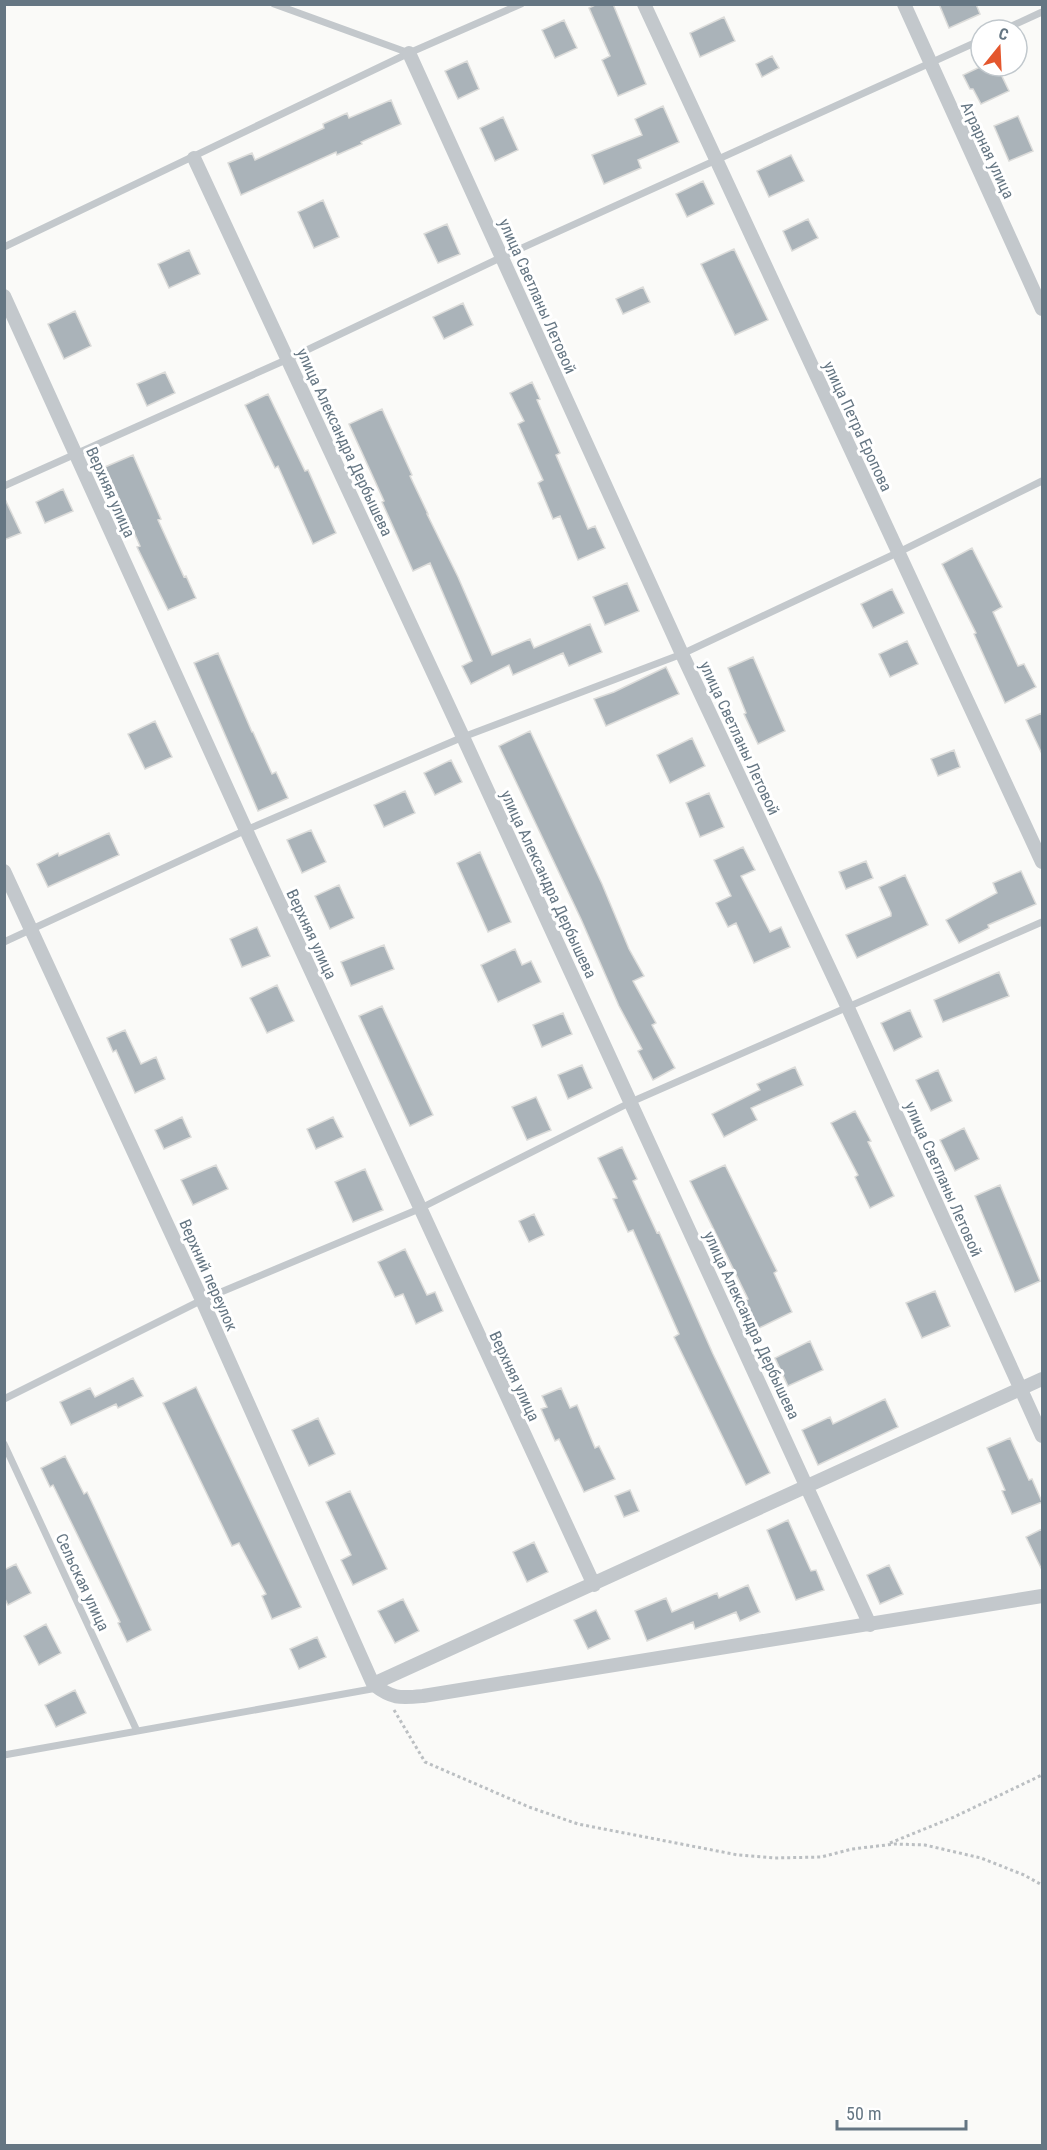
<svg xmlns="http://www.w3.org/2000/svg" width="1047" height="2150" viewBox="0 0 1047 2150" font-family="'Roboto Condensed',sans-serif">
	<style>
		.building { fill: #aab3b9; stroke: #dcdcda; stroke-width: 1.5 }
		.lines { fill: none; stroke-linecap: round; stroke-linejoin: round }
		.path { stroke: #bbbfc2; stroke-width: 3; stroke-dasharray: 3 3; stroke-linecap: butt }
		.service { stroke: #c3c8cc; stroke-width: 7 }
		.minor { stroke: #c3c8cc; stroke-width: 14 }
		.labels { text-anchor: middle; stroke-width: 6; stroke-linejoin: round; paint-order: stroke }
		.street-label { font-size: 16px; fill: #657683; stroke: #fff }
	</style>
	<rect width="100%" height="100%" fill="#fafaf8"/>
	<!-- building -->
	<path class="building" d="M597,4H613L646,84L618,96L602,60L610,56L589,8Z
		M939,4H976L980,14L949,28Z
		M724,17L735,41L700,57L690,33Z
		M564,20L577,48L555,58L542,30Z
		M772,56L779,68L762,77L756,64Z
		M467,61L479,89L458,99L445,71Z
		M982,66H997L1009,91L981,104L973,89H970L963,75Z
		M391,100L401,124L361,142L362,144L337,155L336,152L241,195L228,163L252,153L255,160L324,128L323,124L347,113L349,118Z
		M663,106L679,142L638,160L641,168L604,184L592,155L642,135L635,119Z
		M1018,116L1033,151L1009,161L994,126Z
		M503,117L518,150L495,161L480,128Z
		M791,155L804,181L769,197L757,171Z
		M703,181L714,204L687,217L676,194Z
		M323,200L339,237L314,248L298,212Z
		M808,219L818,238L792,251L783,231Z
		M447,224L460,254L438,263L424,234Z
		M734,249L768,320L735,335L701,264Z
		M189,250L200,274L169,288L158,264Z
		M643,287L650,302L623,314L616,299Z
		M463,303L473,325L444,339L433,317Z
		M75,311L91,346L64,359L48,324Z
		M165,372L175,393L147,406L137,384Z
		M532,382L540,399L537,400L560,453L556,455L588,529L595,526L605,548L578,560L560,516L553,519L538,483L543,480L518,424L524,421L510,393Z
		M268,394L305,471L308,470L336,533L313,544L278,466L275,468L245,405Z
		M382,409L412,475L410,476L428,514H427L458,577L492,655L530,639L534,648L590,624L602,652L569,666L563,653L513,675L509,665L471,684L462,666L472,661L430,563L413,571L382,502L384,501L349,424Z
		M133,455L161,519L158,520L184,577L186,576L196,598L168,610L137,547L140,546L105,467Z
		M63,489L73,511L45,523L36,502Z
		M4,497L21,533L4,540Z
		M972,548L1002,607L993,612L1018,666L1024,664L1036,687L1005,703L974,634L976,633L942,564Z
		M627,583L639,611L605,625L593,597Z
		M892,589L904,613L873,628L861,604Z
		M907,641L918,664L890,677L879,654Z
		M218,653L252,732H253L272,774L276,772L288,798L258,811L194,663Z
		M753,657L785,731L758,744L744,714L746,713L728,668Z
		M666,667L679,694L606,726L594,699L614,692Z
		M1042,713V754L1026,720Z
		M155,721L172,757L145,769L128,734Z
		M530,731L602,884L629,949L644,976L633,981L656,1023L652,1025L675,1068L653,1080L638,1051L642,1049L619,1006L581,919L499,746Z
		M692,738L705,766L670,783L657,755Z
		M954,750L960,767L938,776L931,759Z
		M451,760L462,782L435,795L424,773Z
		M405,791L415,813L384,827L374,805Z
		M709,793L724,827L700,837L686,803Z
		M311,830L326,862L302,873L287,840Z
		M109,833L119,855L48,887L37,864L58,853L59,856Z
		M743,847L755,870L741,876L770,932L781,927L790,947L754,963L736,923L728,927L716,903L731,896L714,860Z
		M480,852L511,922L488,932L457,863Z
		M866,861L873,878L846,889L839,872Z
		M1021,871L1036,904L988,925L989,928L959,943L946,920L997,893L993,883Z
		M905,875L928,925L857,958L846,935L891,916V913L879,887Z
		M339,885L354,918L330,929L315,896Z
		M257,927L270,956L242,967L230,939Z
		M384,945L394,969L351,986L341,962Z
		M515,949L522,965L531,961L541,982L498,1002L481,965Z
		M999,972L1009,996L943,1022L934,1000Z
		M277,985L294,1021L267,1033L250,998Z
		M382,1006L433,1115L410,1126L359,1016Z
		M910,1010L922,1037L894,1051L881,1023Z
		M563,1013L572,1034L542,1047L533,1025Z
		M125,1030L141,1064L156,1057L165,1079L135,1093L116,1050L113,1052L107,1038Z
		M582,1065L592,1088L568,1099L558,1075Z
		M795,1067L803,1085L751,1108L757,1120L724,1137L712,1114L760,1090L757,1084Z
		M938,1070L952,1101L931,1111L916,1080Z
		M536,1097L551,1130L527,1140L512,1107Z
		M855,1111L871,1141L868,1142L894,1196L870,1208L855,1177L858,1175L831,1123Z
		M182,1117L191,1137L164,1149L155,1130Z
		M333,1117L343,1137L316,1149L307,1129Z
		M964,1128L979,1159L955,1171L940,1140Z
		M622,1147L637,1179L633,1181L657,1233L659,1232L713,1354L770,1473L746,1485L674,1337L679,1334L633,1230L628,1232L613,1199L617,1198L598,1158Z
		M216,1165L228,1189L193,1205L181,1180Z
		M725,1165L777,1271L774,1273L792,1312L757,1329L744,1301L748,1299L690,1181Z
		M365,1169L383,1210L353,1222L335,1182Z
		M1000,1185L1040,1281L1015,1292L975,1196Z
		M534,1214L544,1235L529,1242L519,1221Z
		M405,1249L427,1295L435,1292L443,1311L416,1324L403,1294L395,1297L378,1262Z
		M935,1291L950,1326L922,1338L906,1303Z
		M810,1341L823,1370L788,1386L775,1358Z
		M133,1378L143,1396L118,1408L116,1404L71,1425L60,1402L90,1388L95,1397Z
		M196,1387L301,1607L272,1619L262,1596L266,1594L239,1543L232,1546L163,1403Z
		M561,1388L570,1408L577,1405L595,1448L599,1446L615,1479L584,1492L559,1439L555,1441L541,1409L547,1407L542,1396Z
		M885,1399L898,1427L818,1465L802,1430L830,1417L833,1424Z
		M318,1418L335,1454L309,1466L292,1430Z
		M1010,1438L1029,1480L1032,1479L1042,1502L1012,1514L1002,1491L1005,1490L987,1448Z
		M65,1456L84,1494L87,1492L96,1511L151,1630L127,1642L118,1623L120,1622L53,1485L50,1487L41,1468Z
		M630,1490L639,1511L624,1517L615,1496Z
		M350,1491L387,1569L353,1585L341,1560L351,1555L326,1502Z
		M788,1520L811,1571L816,1570L824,1590L796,1600L767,1530Z
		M1042,1529V1570L1026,1537Z
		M534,1542L548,1572L527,1582L513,1552Z
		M16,1564L31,1593L8,1605L4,1597V1570Z
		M889,1565L903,1594L880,1604L867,1575Z
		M748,1585L760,1612L740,1621L736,1612L695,1629L693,1622L647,1641L635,1611L666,1598L672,1612L717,1593L719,1598Z
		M403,1599L419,1631L395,1643L378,1611Z
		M596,1610L610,1639L588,1649L574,1620Z
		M46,1624L61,1653L39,1665L24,1636Z
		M317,1637L326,1657L299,1669L290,1649Z
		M75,1690L86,1713L56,1727L45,1705Z"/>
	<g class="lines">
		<!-- path -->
		<path class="path" d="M394,1710L425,1762L529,1807L578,1824L738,1855L775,1858L821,1857L852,1849L895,1844L925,1845L981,1858L1024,1875L1042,1885
			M890,1843L954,1817L1042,1775"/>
		<!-- service -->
		<path class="service" d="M274,4L409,53
			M1003,30L1042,12
			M4,247L409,53L521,4
			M4,486L288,359L502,257L981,40
			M4,942L246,830L463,737L682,654L899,552L1042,481
			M4,1399L202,1300L419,1209L631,1102L1042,922
			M4,1444L137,1731
			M4,1755L377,1688"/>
		<!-- minor -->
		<path class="minor" d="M644,4L1042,862
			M904,4L1042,309
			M409,53L682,654L848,1008L1042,1436
			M194,158L463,737L870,1625
			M4,296L246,830L594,1585
			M4,871L202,1300L373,1684C392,1699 400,1698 423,1696L1042,1596
			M373,1684L1042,1379"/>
	</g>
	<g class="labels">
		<!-- street labels -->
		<g class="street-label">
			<text transform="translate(988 150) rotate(65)" y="6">Аграрная улица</text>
			<text transform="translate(538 296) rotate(66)" y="6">улица Светланы Летовой</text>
			<text transform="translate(858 426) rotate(65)" y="6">улица Петра Еропова</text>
			<text transform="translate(345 442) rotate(65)" y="6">улица Александра Дербышева</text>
			<text transform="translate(111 492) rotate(66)" y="6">Верхняя улица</text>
			<text transform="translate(740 738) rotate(65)" y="6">улица Светланы Летовой</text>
			<text transform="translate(549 884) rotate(65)" y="6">улица Александра Дербышева</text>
			<text transform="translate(312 934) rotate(65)" y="6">Верхняя улица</text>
			<text transform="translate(944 1179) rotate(66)" y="6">улица Светланы Летовой</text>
			<text transform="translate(209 1275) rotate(66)" y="6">Верхний переулок</text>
			<text transform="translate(752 1325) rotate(65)" y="6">улица Александра Дербышева</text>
			<text transform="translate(515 1376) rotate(65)" y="6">Верхняя улица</text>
			<text transform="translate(83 1582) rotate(65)" y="6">Сельская улица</text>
		</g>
	</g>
	<!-- border -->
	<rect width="1047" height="2150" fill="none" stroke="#657683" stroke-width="12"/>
	<!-- north arrow -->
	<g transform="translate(999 48) rotate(18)"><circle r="28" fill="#ffffff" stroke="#c1c8cd" stroke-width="1.5"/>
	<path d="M0-4.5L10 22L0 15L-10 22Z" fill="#e4572e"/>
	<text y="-9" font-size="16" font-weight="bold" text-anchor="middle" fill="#657683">С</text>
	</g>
	<!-- scale -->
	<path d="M837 2120v9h129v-9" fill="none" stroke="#657683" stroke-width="3"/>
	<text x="846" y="2120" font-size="18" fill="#657683" stroke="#ffffff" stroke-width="4.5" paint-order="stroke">50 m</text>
</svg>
